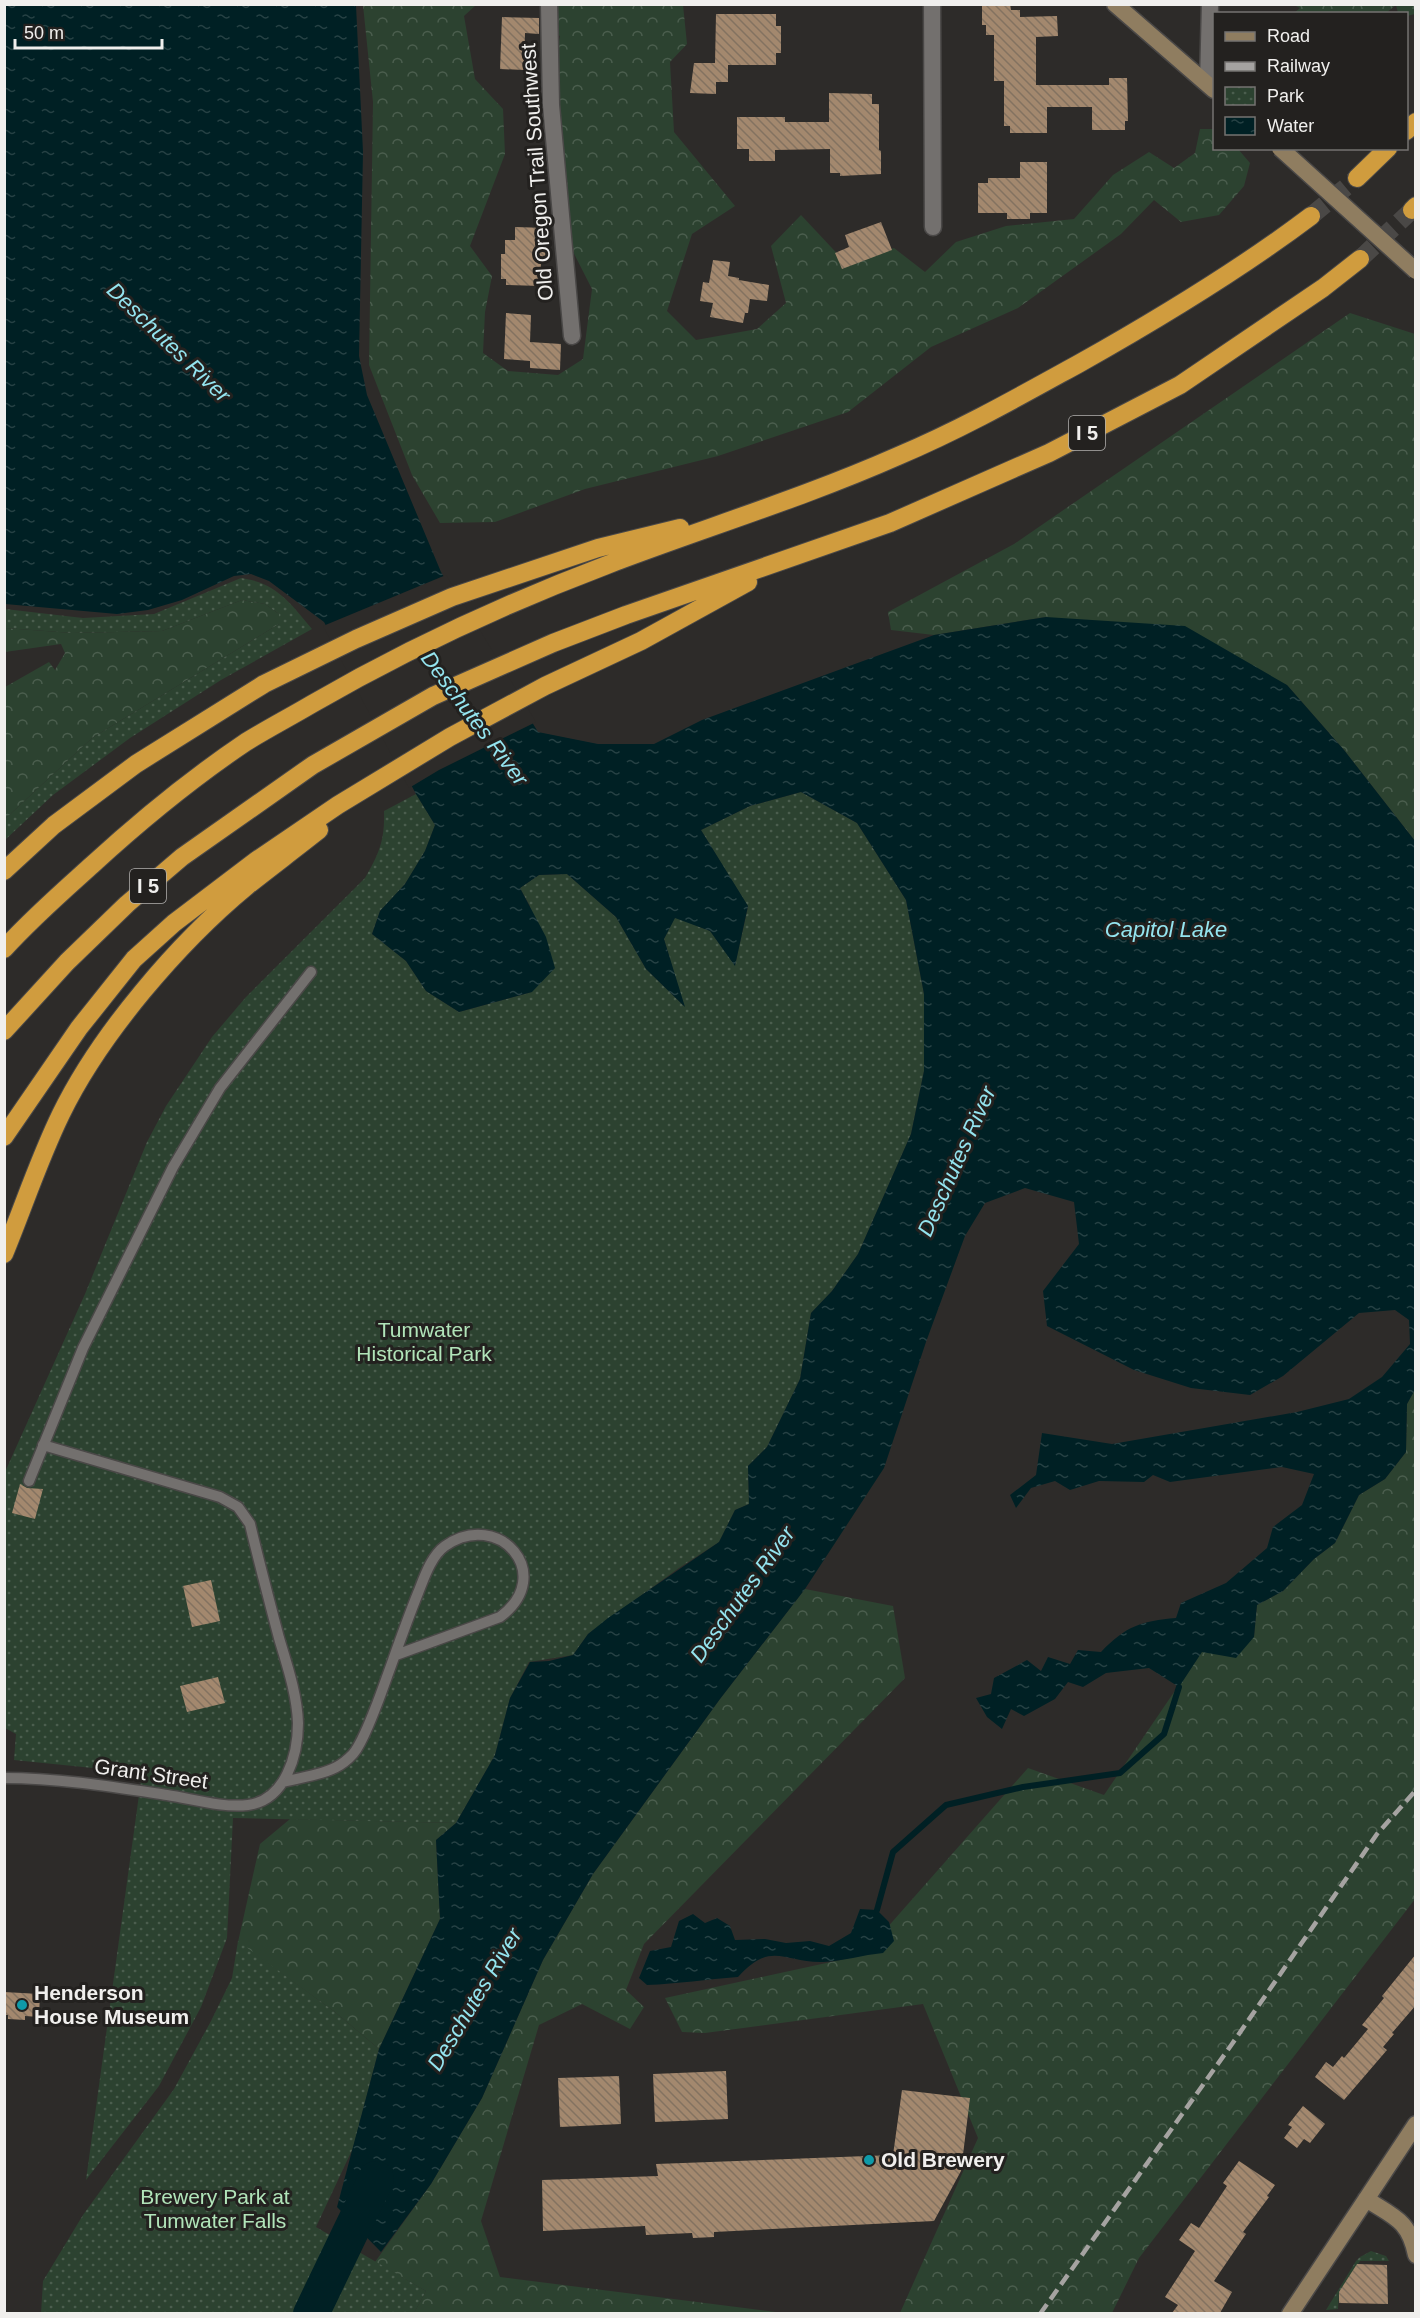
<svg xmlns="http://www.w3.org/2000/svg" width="1420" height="2318" viewBox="0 0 1420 2318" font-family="Arial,sans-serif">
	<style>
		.forest { fill: url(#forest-crowns) }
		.park { fill: url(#park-dots) }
		.water { fill: url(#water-ripples) }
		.pier { fill: #2d2b29 }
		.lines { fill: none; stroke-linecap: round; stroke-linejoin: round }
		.stream { stroke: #002024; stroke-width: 6 }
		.river { stroke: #002024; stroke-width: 36 }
		.building { fill: url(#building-back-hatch) }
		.motorway-tunnel { stroke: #4a4846; stroke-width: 18; stroke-dasharray: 18 9; stroke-linecap: butt }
		.service-casing { stroke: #4a4847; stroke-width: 13 }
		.minor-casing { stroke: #4a4847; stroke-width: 19 }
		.secondary-casing { stroke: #4a4847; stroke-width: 19 }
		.motorway-casing { stroke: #4a4847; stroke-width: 20 }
		.service { stroke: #73706e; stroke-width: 10 }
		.minor { stroke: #73706e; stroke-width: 16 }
		.secondary { stroke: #8f7d60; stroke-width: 16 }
		.motorway { stroke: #d09c3e; stroke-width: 18 }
		.rail { stroke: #a5a3a1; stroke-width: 4.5; stroke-dasharray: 12 6; stroke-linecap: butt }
		.secondary-bridge-casing { stroke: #4a4847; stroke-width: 19; stroke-linecap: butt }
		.secondary-bridge { stroke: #8f7d60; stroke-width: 16 }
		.culture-dot { fill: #0f9aa8; stroke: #23211f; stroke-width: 2 }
		.labels { text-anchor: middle; stroke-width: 6; stroke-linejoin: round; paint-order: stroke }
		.shield { fill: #23211f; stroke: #b2b1af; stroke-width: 1.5 }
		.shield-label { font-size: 20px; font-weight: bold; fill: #f0efed }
		.street-label { font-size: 21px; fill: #f0efed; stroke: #23211f }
		.park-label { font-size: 21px; fill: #b1e4b9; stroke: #23211f }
		.poi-label { font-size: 21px; font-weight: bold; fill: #f0efed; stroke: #23211f; text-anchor: start }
		.water-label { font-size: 22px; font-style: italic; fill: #94e4ef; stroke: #23211f }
	</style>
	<defs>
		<pattern id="forest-crowns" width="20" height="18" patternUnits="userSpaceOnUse" patternTransform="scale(1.5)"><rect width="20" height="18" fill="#2c4230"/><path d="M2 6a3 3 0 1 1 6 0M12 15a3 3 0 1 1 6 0" fill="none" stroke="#4b5e4e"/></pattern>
		<pattern id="park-dots" width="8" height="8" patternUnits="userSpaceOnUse" patternTransform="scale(1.5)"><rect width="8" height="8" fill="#2c4230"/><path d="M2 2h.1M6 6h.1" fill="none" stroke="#4b5e4e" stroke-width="1.8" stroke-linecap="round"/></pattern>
		<pattern id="water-ripples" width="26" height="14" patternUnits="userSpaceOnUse" patternTransform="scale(1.5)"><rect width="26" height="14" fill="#002024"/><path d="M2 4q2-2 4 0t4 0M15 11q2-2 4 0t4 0" fill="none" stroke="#264144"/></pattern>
		<pattern id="building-back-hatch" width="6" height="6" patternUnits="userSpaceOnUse" patternTransform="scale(1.5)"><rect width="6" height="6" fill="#a3886e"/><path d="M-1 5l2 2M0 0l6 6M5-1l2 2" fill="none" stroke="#837260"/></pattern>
	</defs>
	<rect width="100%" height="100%" fill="#2d2b29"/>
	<!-- forest -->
	<path class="forest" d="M363,5H476L464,16L475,79L503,109L505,154L470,246L492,276L485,312L483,353L508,371L558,375L583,359L592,289L563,232L556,57L560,36L545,27L543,5H683L687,44L670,62L674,132L735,206L692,234L667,311L696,340L757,329L786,303L771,246L801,215L846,263L894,248L925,272L956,242L1006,226L1074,219L1113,175L1149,152L1174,168L1195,153L1200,129H1214V148L1238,149L1250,163L1244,186L1219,215L1181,222L1154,200L1121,234L1018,308L931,347L848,412L718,456L585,489L495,522L440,523L412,475L369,365L373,102Z
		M1294,5H1415V14L1407,16L1406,14L1398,13L1396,5L1386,13H1294L1300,8Z
		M1350,313L1415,334V841L1344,750L1287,685L1046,617L934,635L891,630L888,612L1014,544Z
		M242,600L265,604L279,614V624L92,738L5,819V687L49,662L55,670L65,653L61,644L5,652V628L72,633L162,631Z
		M1415,1388V1899L1139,2258L1112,2313H900L978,2138L923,2004L705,2033L682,2032L665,1998L863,1955L1028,1768L1104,1795L1202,1651L1254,1637L1257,1605L1283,1591L1314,1559L1335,1543L1359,1495L1385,1479L1406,1452L1407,1404Z
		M805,1589L893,1606L905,1678L644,1944L626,1990L644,2007L630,2029L582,2004L539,2025L481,2221L500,2277L784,2313H414L426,2291L375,2262L431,2184L482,2098L543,1960L593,1874L720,1699Z
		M290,1819L456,1823L436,1840L440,1919L379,2049L335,2012L238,1942L260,1844Z"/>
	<!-- park -->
	<path class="park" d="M241,578C277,583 290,603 312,629L221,680L130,738L53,795L5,840V819L92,738L279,624V614L265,604L242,600L162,631L72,633L5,628V609L83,618L154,614Z
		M801,792L857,823L906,900L924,994V1071L911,1134L858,1254L832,1291L811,1313L800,1379L767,1447L748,1466L749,1504L735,1510L719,1542L679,1568L588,1634L573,1655L529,1662L510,1698L495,1755L456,1823L233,1818L227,1938L201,2007L159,2086L86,2180L142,1773L14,1760L16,1734L5,1728V1472L85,1294L147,1142L166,1106L212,1037L246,997L365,878C379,854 385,840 384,811L416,794L435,825L425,851L405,884L380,911L372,934L406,961L426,991L459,1012L532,992L530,906L520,888L539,875L567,874L616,917L646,969L684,1006L664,939L675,917L710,931L735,965L748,907L701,830L750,806Z
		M238,1941L335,2012L379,2049L353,2148L316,2227L426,2291L414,2313L41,2314L43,2281L83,2215L174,2089L211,2021L232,1978Z
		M1371,2251L1386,2256L1389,2261H1360L1339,2292L1338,2309L1326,2310L1356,2261L1360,2257Z"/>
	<!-- water -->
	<path class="water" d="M4,5H356L363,152L359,356L367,395L441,572L538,732L598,744H654L702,720L934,635L1046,617L1185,626L1287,685L1344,750L1415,841L1416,1388L1407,1404L1406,1452L1385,1479L1359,1495L1335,1543L1314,1559L1283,1591L1257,1605L1254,1637L1236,1658L1202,1652L1179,1687L1149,1668L1106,1673L1083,1687L1068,1682L1055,1699L1024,1716L1011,1709L1002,1729L987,1717L976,1698L991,1694L994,1678L1027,1660L1041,1671L1048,1657L1070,1664L1078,1650L1101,1652C1126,1626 1141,1621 1176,1618L1181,1603L1226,1583L1267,1548L1273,1527L1302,1505L1314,1474L1282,1467L1170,1482L1153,1475L1144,1482L1099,1481L1070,1490L1055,1481L1031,1488L1016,1508L1010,1495L1036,1475L1042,1433L1112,1444L1297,1412L1349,1399L1382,1377L1410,1344L1409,1320L1395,1310L1359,1313L1283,1376L1250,1395L1191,1388L1134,1370L1047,1326L1043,1291L1079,1244L1074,1202L1025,1188L985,1203L965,1236L926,1342L884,1468L805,1589L720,1699L593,1874L543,1960L482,2098L431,2184L381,2252L337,2207L379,2049L440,1919L436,1840L456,1823L495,1755L510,1698L530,1662L549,1661L573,1655L588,1634L608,1618L719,1542L735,1510L749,1504L748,1466L767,1447L800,1379L811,1313L832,1291L858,1254L911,1134L924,1071V994L906,900L857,823L801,792L750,806L701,830L748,906L735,966L710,931L675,918L664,939L685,1007L646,969L616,917L567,874L539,875L520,888L546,937L555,968L532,992L459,1012L426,991L406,961L372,934L380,911L405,884L425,851L435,825L416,794L324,622L269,581L251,574L234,576L182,600L148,610L117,614L5,604Z
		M860,1909L877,1910L889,1922L894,1941L883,1953C863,1955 843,1961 823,1962C783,1963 772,1940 738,1977C707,1979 678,1984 647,1985L639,1978L650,1951L671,1947L679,1921L693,1914L705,1923L717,1918L730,1926L735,1940L765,1939L786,1943L810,1941L829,1946L851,1933Z"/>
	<!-- pier -->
	<path class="pier" d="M446,575L536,722L439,770L409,788L323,626Z"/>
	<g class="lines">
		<!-- stream -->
		<path class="stream" d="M877,1910L893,1852L946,1805L1023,1787L1120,1773L1164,1734L1179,1687"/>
		<!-- river -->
		<path class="river" d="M311,2314L376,2179"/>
	</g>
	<!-- building -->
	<path class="building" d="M982,4H1010L1011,10H1020V17L1057,16L1058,36L1036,37V85H1109V78H1127L1128,121H1125V130H1092V107H1047V133H1010V126H1004V81H994V35H986V25H982Z
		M716,14H776V26H781V53H776V65H728V82H716V94L690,93L694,63H715Z
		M502,17L539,18V34L525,33L524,70L500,69Z
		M829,93L872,94V104H879V150L881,151V174L840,176V173H830V149L775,150V161H749V149H737V117H785V122H829Z
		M1020,162H1047V213H1030V219H1007V213H978V183H988V178H1020Z
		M881,222L892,250L842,269L835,253L849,247L845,235Z
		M515,227L548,228L547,262H541L540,286L506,285V279H501V254H505V240H515Z
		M713,260L730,262L728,276L739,278V280L769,285L767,301L750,299L748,313H745L743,323L710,317L713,303L700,301L703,282L709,283Z
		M506,313L531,315L530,342L561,344L560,370L530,368V361L504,359Z
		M20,1484L27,1488L43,1489L35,1519L12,1513Z
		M211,1580L220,1621L192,1627L183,1586Z
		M218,1677L225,1703L187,1712L180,1686Z
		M1416,1954V2005L1392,2033L1394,2034L1383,2047L1387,2050L1344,2100L1315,2077L1326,2062L1333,2067L1342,2056L1344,2058L1368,2029L1362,2025L1384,1998L1382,1996Z
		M4,1992L40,1994L39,2017L25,2016V2020L8,2019V2015H4Z
		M726,2071L728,2119L655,2122L653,2074Z
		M619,2076L621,2124L560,2127L558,2078Z
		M902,2090L970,2098L961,2171L934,2221L714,2232V2237L693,2238L692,2233L646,2235L645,2226L543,2231L542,2180L658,2176L656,2164L893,2155Z
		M1303,2106L1325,2124L1310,2143L1304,2139L1297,2148L1284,2138L1292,2127L1288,2125Z
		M1239,2161L1275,2185L1267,2196L1269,2197L1243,2232L1246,2234L1214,2281L1232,2292L1220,2313H1172L1178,2305L1165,2297L1195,2251L1179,2240L1191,2223L1199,2228L1227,2186L1223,2183Z
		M1357,2264L1387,2265L1388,2304L1339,2303V2292Z"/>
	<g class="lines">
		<!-- motorway-tunnel -->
		<path class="motorway-tunnel" d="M1311,216L1357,178
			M1360,259L1412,210"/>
		<!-- service casing -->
		<g class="service-casing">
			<path id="service" d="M29,1481L83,1348L173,1167L220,1088L311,972
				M4,1778C59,1778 114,1787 167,1795C193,1799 222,1808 248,1805C286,1800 298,1754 298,1723C297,1694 287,1665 279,1638C269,1600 259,1562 250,1524L238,1507L220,1497L43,1445
				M283,1782C301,1777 324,1775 340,1765C345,1762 353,1755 356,1750C365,1736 371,1719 377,1704C391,1667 403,1630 418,1593C424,1578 431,1556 445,1546C499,1508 557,1575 500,1617L396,1655"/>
		</g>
		<!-- minor casing -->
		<g class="minor-casing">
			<path id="minor" d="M549,4L551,105L572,336
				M932,4L933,227
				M1208,84L1210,4"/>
		</g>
		<!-- secondary casing -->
		<g class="secondary-casing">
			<path id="secondary" d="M1115,4L1214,90
				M1366,2199C1394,2217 1409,2220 1416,2255
				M1290,2314L1416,2124"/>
		</g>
		<!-- motorway casing -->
		<g class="motorway-casing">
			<path id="motorway" d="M1406,131L1416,122
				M1357,178L1388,148
				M1412,210L1416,206
				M4,871L54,825L136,764L264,684L356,639L452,597L598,548L680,528
				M4,949C31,919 62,892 92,865C140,821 191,779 246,742C267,729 290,717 312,704C407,649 504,604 607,565C704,528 803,498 898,456C962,429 1020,396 1080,363C1160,318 1238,271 1311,216
				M4,1031L67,962L127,904L182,857L313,765L433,696L553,643L626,615L890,523L1049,453L1180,385L1323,288L1360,259
				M4,1137L79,1028L134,959L174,923L257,860L338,805L450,737L545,686L641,641L748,582
				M4,1254C23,1208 39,1159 61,1114C100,1034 178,943 247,886C271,867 295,849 319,830"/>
		</g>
		<!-- service -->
		<use href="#service" class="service"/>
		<!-- minor -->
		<use href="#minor" class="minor"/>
		<!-- secondary -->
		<use href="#secondary" class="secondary"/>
		<!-- motorway -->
		<use href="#motorway" class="motorway"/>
		<!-- rail -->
		<path class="rail" d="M1040,2314L1232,2044L1377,1834L1416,1790"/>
		<!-- secondary-bridge casing -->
		<g class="secondary-bridge-casing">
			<path id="secondary-bridge" d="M1280,148L1416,271"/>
		</g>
		<!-- secondary-bridge -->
		<use href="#secondary-bridge" class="secondary-bridge"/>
	</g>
	<!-- markers -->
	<g class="culture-dot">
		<circle cx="22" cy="2005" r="6"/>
		<circle cx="869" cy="2160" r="6"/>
	</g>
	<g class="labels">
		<!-- shield labels -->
		<g class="shield">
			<rect x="1069" y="416" width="36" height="34" rx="4.5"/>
			<rect x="130" y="869" width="36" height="34" rx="4.5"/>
		</g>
		<g class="shield-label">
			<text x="1087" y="440">I 5</text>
			<text x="148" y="893">I 5</text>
		</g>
		<!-- street labels -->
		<g class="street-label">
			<text transform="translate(537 172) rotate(-94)" y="7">Old Oregon Trail Southwest</text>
			<text transform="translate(151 1774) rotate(8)" y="7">Grant Street</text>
		</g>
		<!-- park labels -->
		<g class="park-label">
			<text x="424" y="1337">Tumwater<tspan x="424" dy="24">Historical Park</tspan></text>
			<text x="215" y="2204">Brewery Park at<tspan x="215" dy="24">Tumwater Falls</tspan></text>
		</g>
		<!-- poi labels -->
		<g class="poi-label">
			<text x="34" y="2000">Henderson<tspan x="34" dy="24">House Museum</tspan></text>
			<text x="881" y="2167">Old Brewery</text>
		</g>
		<!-- water labels -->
		<g class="water-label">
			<text transform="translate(169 342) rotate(44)" y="8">Deschutes River</text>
			<text transform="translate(475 718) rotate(53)" y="8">Deschutes River</text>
			<text x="1166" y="937">Capitol Lake</text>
			<text transform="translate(956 1161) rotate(-66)" y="8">Deschutes River</text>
			<text transform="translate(742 1594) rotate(-54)" y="8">Deschutes River</text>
			<text transform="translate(474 1999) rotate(-59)" y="8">Deschutes River</text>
		</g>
	</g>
	<!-- border -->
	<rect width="1420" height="2318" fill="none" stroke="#f0efed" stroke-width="12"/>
	<!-- legend -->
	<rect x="1213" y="12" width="195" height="138" fill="#23211f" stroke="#757371" stroke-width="1.5"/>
	<rect x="1225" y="32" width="30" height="9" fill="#8f7d60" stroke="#757371" stroke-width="1.5"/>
	<text x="1267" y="42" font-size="18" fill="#f0efed">Road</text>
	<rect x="1225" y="62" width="30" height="9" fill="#a5a3a1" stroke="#757371" stroke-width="1.5"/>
	<text x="1267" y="72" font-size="18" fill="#f0efed">Railway</text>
	<rect x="1225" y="87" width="30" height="18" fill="url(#park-dots)" stroke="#757371" stroke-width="1.5"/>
	<text x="1267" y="102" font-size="18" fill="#f0efed">Park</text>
	<rect x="1225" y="117" width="30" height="18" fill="url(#water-ripples)" stroke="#757371" stroke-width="1.5"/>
	<text x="1267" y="132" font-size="18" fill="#f0efed">Water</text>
	<!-- scale -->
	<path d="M15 39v9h147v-9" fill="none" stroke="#f0efed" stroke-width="3"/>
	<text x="24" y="39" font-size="18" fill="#f0efed" stroke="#23211f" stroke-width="4.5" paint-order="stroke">50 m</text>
</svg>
